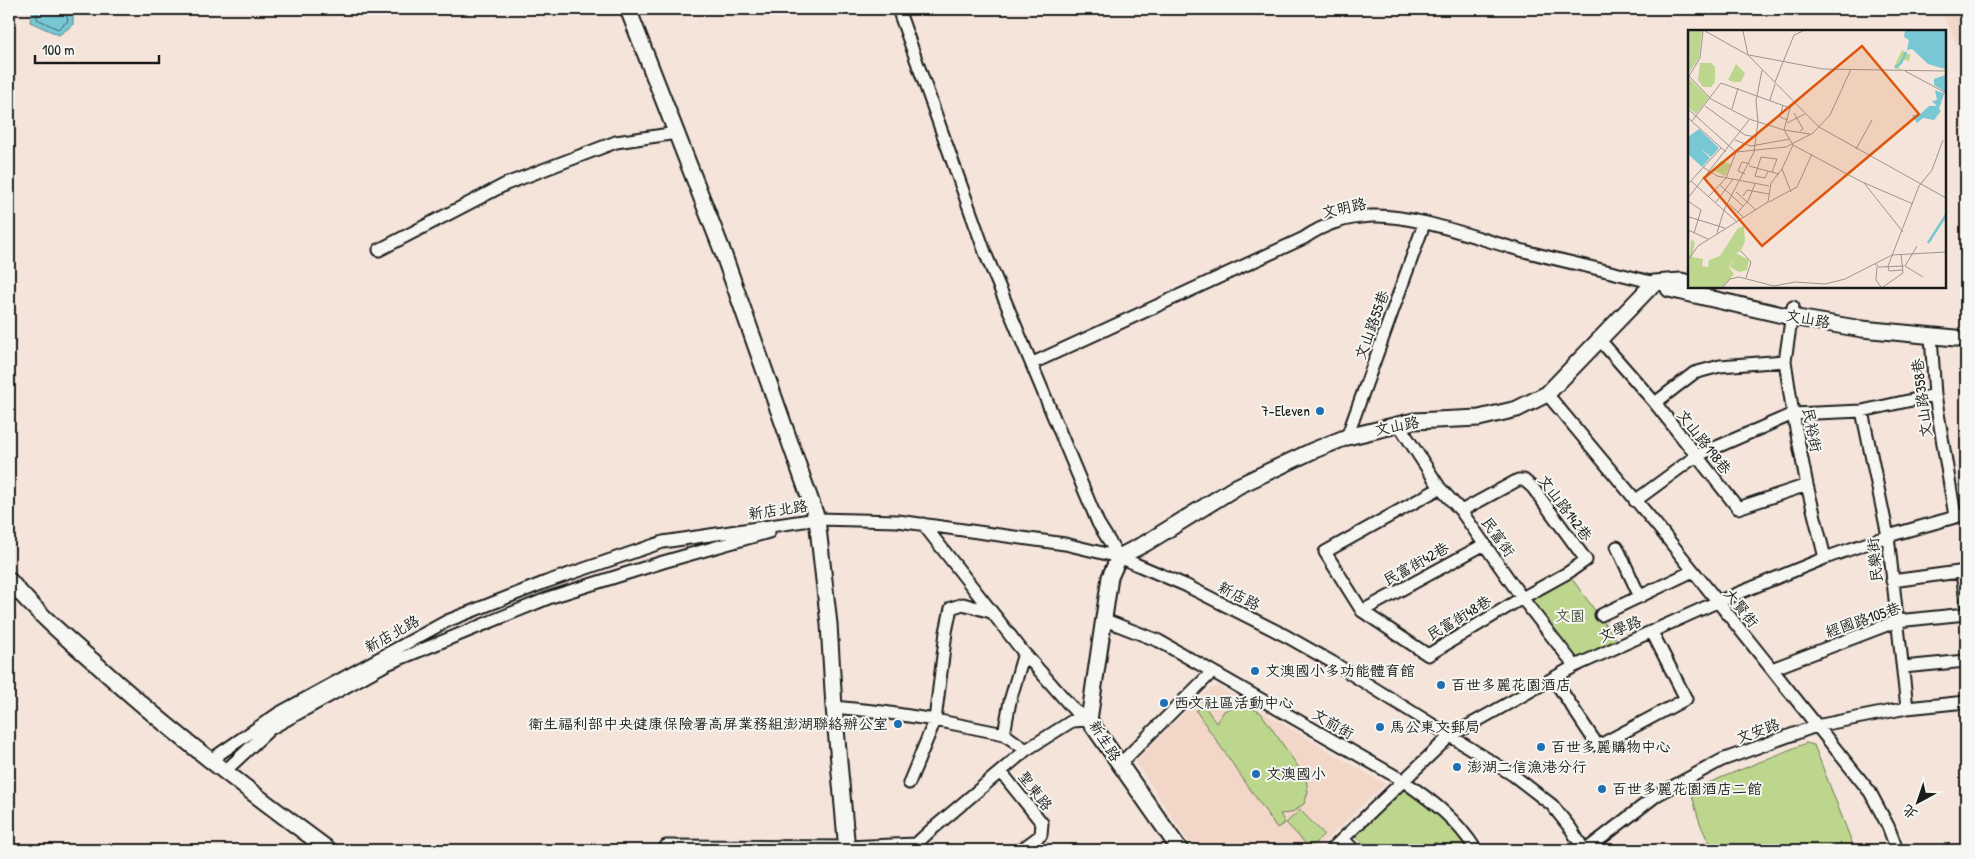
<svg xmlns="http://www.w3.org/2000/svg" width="1975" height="859" viewBox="0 0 1975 859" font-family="'Patrick Hand','LXGW WenKai TC',sans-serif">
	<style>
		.built { fill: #f2d7c9 }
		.green { fill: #bcd68e; stroke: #6c7955 }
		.water { fill: #78c7d4; stroke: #53838a }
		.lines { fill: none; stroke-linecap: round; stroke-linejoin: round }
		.shore { stroke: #416066; stroke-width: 1 }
		.minor-casing { stroke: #1c1c1c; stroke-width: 15 }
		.major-casing { stroke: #1c1c1c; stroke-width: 19 }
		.minor { stroke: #f6f6f2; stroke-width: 11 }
		.major { stroke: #f6f6f2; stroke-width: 15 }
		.poi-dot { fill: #1f6fb2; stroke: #f6f6f2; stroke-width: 2 }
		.labels { text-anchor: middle; stroke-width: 4; stroke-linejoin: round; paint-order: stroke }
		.street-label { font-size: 15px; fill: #1c1c1c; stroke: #f6f6f2 }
		.poi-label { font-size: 15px; fill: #1c1c1c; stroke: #f6f6f2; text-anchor: start }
		.park-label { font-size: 15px; fill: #4c543e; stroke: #f6f6f2 }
		.inset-river { fill: none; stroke: #78c7d4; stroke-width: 2.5 }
		.inset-road { fill: none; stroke: #9e948e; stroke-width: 1 }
		.view { fill: #de560d; fill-opacity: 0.15; stroke: #de560d; stroke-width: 2.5 }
		.inset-edge { fill: none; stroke: #1c1c1c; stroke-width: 2.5 }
	</style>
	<rect width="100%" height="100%" fill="#f4e4da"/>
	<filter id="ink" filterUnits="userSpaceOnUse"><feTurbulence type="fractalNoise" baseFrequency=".02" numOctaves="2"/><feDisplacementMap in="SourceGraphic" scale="10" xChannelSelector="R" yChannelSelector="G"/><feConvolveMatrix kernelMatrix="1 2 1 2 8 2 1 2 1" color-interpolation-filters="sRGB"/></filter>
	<g filter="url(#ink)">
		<!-- built -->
		<path class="built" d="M1940,9H1966V63Z
			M1218,686L1385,784L1315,850H1194L1137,764V758L1210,689Z"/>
		<!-- green -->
		<path class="green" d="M1569,575L1619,643L1575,663L1526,598Z
			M1240,704L1247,705L1261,713L1306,778L1308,792L1304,804L1291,813L1280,814L1285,823L1277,828L1196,711L1204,705L1216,723L1224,711Z
			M1806,743L1814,745L1855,850H1715C1701,833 1696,812 1691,790Z
			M1402,783L1437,807L1473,850H1442L1436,842L1424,850H1370L1354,835Z
			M1300,810L1324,834L1310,848L1286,823Z"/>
		<!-- water -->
		<path class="water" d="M33,9H69L73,14V25L59,35L30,22Z"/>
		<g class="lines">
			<!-- shore -->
			<path class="shore" d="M37,9V19L58,29L68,21L65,9"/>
			<!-- minor casing -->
			<g class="minor-casing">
				<path id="minor" d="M898,9L986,255L1098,523L1119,557
					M379,250L506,184L616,142L677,133
					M1793,307L1785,361L1793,414L1807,485L1825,558
					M1931,336L1935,395L1955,516
					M1599,339L1655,403L1738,508L1807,485
					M1033,363L1304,238C1324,224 1348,217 1372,216C1412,214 1473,237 1513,248C1560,261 1607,270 1654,283
					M1547,394L1659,528L1870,792L1888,826L1897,850
					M1655,403L1694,373L1720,366L1785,361
					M1862,411L1888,536L1907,708
					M1399,425L1440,488L1461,511L1522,598L1575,666
					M1347,437L1424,224
					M1440,488L1325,552L1362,611L1428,655L1522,598L1569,572L1586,560L1533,488L1524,480H1518L1461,511
					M1635,501L1696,456L1793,414L1862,411L1935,395
					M923,524L1024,653L1075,711L1089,720
					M1617,547L1640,597
					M1962,572L1966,603
					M1892,581L1966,571
					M1362,611L1485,544
					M1601,615L1693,571
					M1105,620L1159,641L1402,780C1432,801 1457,819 1476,850
					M1903,667L1966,661
					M1772,669L1897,621L1966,614
					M1553,678L1598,746L1686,699L1652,632
					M834,707L883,712L935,720L1004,734L1026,750
					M1004,734L1010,701L1024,653
					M209,761L279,713L447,621L546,582L663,542L817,519L898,521L1065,544L1119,557L1185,585L1286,636L1332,662L1513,775L1552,805L1571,829L1584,850
					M1120,764L1212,672
					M224,772L270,729L387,664L551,597L663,562L769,532
					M1001,772L1042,823L1041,835L1021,850
					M909,783L935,720L946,632L951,608L963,604L991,612
					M1343,839L1354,850
					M916,844L930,831L1026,750L1072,721L1089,720
					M666,846L847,847L916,844L919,850
					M1331,850L1450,736L1575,666L1717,602L1825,558L1888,536L1966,514
					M1586,850L1657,795L1722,760L1816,726L1907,708L1966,702"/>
			</g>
			<!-- major casing -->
			<g class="major-casing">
				<path id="major" d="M628,9L722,250L817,519L829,624L834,707L847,850
					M1669,289L1791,317L1862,329L1966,339
					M9,580C34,610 65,637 94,662C168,730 248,790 329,850
					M1180,850L1089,720L1110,577L1119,557L1146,543L1238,486L1312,451L1347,437L1414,421L1479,418L1517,409L1547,394L1654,283L1681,281L1689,283"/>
			</g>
			<!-- minor -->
			<use href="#minor" class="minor"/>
			<!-- major -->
			<use href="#major" class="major"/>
		</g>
	</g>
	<!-- markers -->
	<g class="poi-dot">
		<circle cx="1320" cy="411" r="5"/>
		<circle cx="1255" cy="671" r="5"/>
		<circle cx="1441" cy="685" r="5"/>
		<circle cx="1164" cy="703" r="5"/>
		<circle cx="898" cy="724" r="5"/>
		<circle cx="1380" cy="727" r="5"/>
		<circle cx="1541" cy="747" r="5"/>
		<circle cx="1457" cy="767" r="5"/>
		<circle cx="1256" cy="774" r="5"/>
		<circle cx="1602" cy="789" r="5"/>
	</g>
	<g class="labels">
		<!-- street labels -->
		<g class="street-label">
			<text transform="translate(1344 208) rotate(-12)" y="5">文明路</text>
			<text transform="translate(1808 319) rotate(10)" y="5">文山路</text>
			<text transform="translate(1372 325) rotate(-70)" y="5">文山路55巷</text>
			<text transform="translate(1922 398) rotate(-97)" y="5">文山路358巷</text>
			<text transform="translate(1397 426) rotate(-11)" y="5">文山路</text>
			<text transform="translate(1812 430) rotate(79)" y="5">民裕街</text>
			<text transform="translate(1704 442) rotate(52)" y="5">文山路198巷</text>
			<text transform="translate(1565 508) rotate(53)" y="5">文山路142巷</text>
			<text transform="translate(778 510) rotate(-8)" y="5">新店北路</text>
			<text transform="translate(1498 537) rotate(54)" y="5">民富街</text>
			<text transform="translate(1875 560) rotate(-96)" y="5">民樂街</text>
			<text transform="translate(1416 564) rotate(-29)" y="5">民富街42巷</text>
			<text transform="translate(1239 596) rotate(27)" y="5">新店路</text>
			<text transform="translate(1741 608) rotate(51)" y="5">大賢街</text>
			<text transform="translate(1459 618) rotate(-31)" y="5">民富街48巷</text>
			<text transform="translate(1863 620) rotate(-19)" y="5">經國路105巷</text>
			<text transform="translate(1620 629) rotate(-23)" y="5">文學路</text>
			<text transform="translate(392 634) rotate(-29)" y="5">新店北路</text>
			<text transform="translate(1333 724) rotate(30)" y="5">文前街</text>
			<text transform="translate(1758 731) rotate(-20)" y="5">文安路</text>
			<text transform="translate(1105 741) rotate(58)" y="5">新生路</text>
			<text transform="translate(1035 791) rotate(52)" y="5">聖東路</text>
		</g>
		<!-- poi labels -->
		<g class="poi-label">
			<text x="1310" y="416" text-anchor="end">7-Eleven</text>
			<text x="1265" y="676">文澳國小多功能體育館</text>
			<text x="1451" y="690">百世多麗花園酒店</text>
			<text x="1174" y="708">西文社區活動中心</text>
			<text x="888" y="729" text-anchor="end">衛生福利部中央健康保險署高屏業務組澎湖聯絡辦公室</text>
			<text x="1390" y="732">馬公東文郵局</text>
			<text x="1551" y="752">百世多麗購物中心</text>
			<text x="1467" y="772">澎湖二信漁港分行</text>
			<text x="1266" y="779">文澳國小</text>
			<text x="1612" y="794">百世多麗花園酒店二館</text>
		</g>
		<!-- park labels -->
		<g class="park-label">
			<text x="1570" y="621">文園</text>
		</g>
	</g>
	<!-- overview -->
	<g transform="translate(1688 30)">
		<rect width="258" height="258" fill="#f4e4da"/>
		<path d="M0,1H14L11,28L0,44ZM214,20L222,25L221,31L214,29L210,36L213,40L206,37ZM12,33H23L27,37V52L23,57H15L10,50ZM48,34L57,43L53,52H46L40,50ZM0,47L21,68L8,84L0,77ZM33,131L43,134L37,146L25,140ZM56,196L57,211L53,221L48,223L61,230L59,240L51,242L42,237L45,228L41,237L46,244L35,257H0L3,209L7,212L4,227L15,229L14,236L20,237L21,230L32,226L50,198Z" fill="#bcd68e"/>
		<path d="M217,1H257V39L240,34L224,19L219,20L221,10L216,7ZM257,45V61L251,79L253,81L246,90L235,88L229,93L224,85L230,86L241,76H249L244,71L249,70L247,60L255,63L256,61L246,55V49ZM11,99L31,118L23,127L13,119L22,128L14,137L0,124V107Z" fill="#78c7d4"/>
		<path class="inset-river" d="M207,38L213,33L218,22M240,213L258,185"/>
		<path class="inset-road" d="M17,1L60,25L131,97L258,168M55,1L60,25M61,25L135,39L258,41M217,41L258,63M0,45L23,69L61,89L96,100L105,115L94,139L83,153L80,172M1,46L12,28L15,1M87,52L106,5L115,1M82,70L87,54M95,75L92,87L100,90M17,76L57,105L68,107M102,78L96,100L122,104M0,79L48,122L98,117L125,103L142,85L163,39M44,79L50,58M106,83L115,99L112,101M0,88L38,122M4,91L33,53L102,78L121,61M99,93L117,84M47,110L63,116L102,109M105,115L172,151L225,174M168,119L184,90M61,136L91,144M15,137L29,146L81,156M94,139L103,162M80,141L77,148L67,146L73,127L89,129L84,142M57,144L50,141L54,132L62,134M3,151L49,192M176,153L215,202M0,154L33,118M32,155L55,176M48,162L68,180M21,166L38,148L48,122M55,166L59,160L81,164M0,168L61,90M0,171L13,180L6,203M28,172L45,149M81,172L109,157L124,124M41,174L55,187M50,182L60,171L67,154M1,187L37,198M0,200L20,209M29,203L36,180L66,122L70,92L68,71L74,40M229,216L217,236L235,247M53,221L63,232L58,248M0,230L10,216L80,172M187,234L191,237L216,236M189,237L188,250L193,257M215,240L201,241L200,236L231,156L244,140L255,110M35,257L42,249L51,247L86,256L107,252L137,254L157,249L204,225L258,222M195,257L215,243L213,224"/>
		<path class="view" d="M174,16L231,84L74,216L16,148Z"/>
		<rect width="258" height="258" class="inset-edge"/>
	</g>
	<!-- margin -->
	<rect width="1975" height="859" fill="none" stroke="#f6f6f2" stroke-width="30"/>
	<rect x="15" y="15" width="1945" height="829" fill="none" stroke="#1c1c1c" stroke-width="2" filter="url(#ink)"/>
	<!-- north arrow -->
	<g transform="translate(1918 802) rotate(220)" stroke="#f6f6f2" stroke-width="4" paint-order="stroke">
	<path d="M0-4L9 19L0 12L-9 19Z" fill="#1c1c1c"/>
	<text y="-8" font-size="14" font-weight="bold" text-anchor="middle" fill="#1c1c1c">北</text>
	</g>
	<!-- scale -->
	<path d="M35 55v8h124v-8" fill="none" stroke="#1c1c1c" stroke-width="2.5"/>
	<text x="42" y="55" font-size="15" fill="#1c1c1c" stroke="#f6f6f2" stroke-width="4" paint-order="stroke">100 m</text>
</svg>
